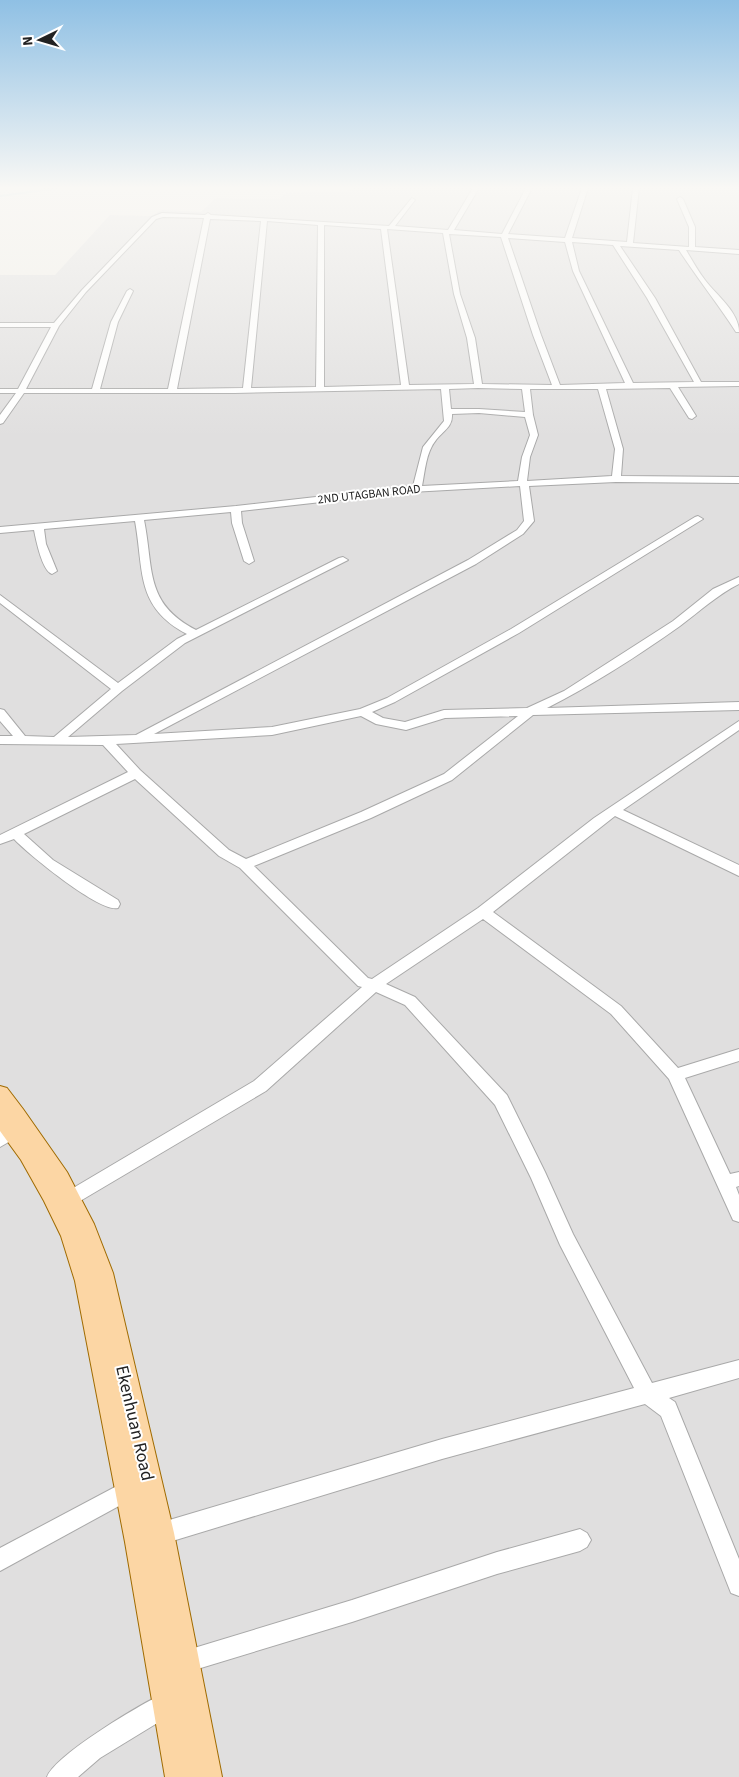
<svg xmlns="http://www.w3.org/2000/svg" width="739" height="1777" viewBox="0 0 739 1777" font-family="'Source Sans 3',sans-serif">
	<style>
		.residential { fill: #e0dfdf }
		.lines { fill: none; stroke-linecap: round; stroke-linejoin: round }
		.stream { stroke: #aad3df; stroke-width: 2 }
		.minor-casing { stroke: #a9a9a9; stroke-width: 2 }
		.major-casing { stroke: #a06b00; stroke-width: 2 }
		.minor { fill: #fff; fill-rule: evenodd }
		.major { fill: #fcd6a4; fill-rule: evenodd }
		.labels { text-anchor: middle; stroke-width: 4; stroke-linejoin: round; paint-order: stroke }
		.far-street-label { font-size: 12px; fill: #222; stroke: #fff }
		.near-street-label { font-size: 18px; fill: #222; stroke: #fff }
	</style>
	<rect width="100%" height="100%" fill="#f2efe9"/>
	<!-- residential -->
	<path class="residential" d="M351,188H739V1777H0V275H55L110,215L151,216L162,210L201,212L216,198L279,199L286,193L349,192Z"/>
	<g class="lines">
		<!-- stream -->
		<path class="stream" d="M0,196L59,188"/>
		<!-- minor casing -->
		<g class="minor-casing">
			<path id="minor" d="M473,188H479L454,230L502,234L526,188H532L508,234L565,238L582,188H588L572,238L627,242L633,188H639L633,243L689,247V227L677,199L680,197L683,199L695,227V247L739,250V254L686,250C692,260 698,271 705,280C717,296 739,312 739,332H736C718,304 697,278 679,250L620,246L655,298L701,382H739V386L678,387L696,416L692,419L689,418L670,388L606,389L623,449L621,476L739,477V483L616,482L529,486L534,521L523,534L476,564L154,734L272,727L360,709L387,698L511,629L695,517L698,516L703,519L519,633L395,702L372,712L383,718L405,722L444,710L527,708L564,691L673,621L713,589L739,577V584C717,595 700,611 680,626C639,655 593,685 547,708L739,702V710L533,715L452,780L371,818L254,866L368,978L372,979L478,908L594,818L739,721V730L623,810L739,865V876L615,816L493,912L621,1006L678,1068L739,1049V1061L685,1078L730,1174L739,1172V1186L736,1187L739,1195V1222L733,1220L669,1079L611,1014L483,919L386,984L415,997L507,1095L545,1172L573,1234L652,1383L739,1360V1378L669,1398L675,1402L739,1559V1596L731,1593L661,1416L645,1404L442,1459L156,1546L149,1542L145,1535L149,1528L156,1524L442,1439L634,1388L560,1245L531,1178L495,1105L405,1005L376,992L266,1091L70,1207L64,1210L58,1207L55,1202L58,1197L254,1081L362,987L358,986L240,868L219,856L135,779L24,834L53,860L118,900L120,904L118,908C100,913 28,854 14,839L0,844V835L128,772L103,745L0,744V736H13L0,721V709L4,710L25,736L54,737L111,689L0,603V595L118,683L177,639L187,634C135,607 144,570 135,521L44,529L46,544L57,571L52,574C42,571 36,540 34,530L0,533V527L236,506L413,486L423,447L444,421L441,389L234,393H24L3,423L0,424V415L16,393H0V389H18L51,327H0V323H54L82,290L152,217L162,213L205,215L208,213L211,215L389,226L412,198L415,200L395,226L448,230ZM163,217L204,218L168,389H100L118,322L133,291L130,289L127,291L111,322L92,389H26L59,326L86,292L156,219ZM210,219L261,221L243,388L177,389ZM267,221L318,225L316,387L251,388ZM324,225L381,229L401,385L324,387ZM387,229L443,233L454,294L467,338L474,384L409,385ZM449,234L501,237L533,335L552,385L482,384L475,338L460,294ZM508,238L565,242L573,271L625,383L560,385L541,335ZM572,242L613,245L647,298L694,382L633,383L579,271ZM478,388L522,389L525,412L479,409H451L449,389ZM530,389H598L615,449L612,476L527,481L530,457L538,435L533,415ZM479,413L525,417L530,435L522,457L518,481L422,486C425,471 426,452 436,440C443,431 453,427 452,414ZM520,486L524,521L517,530L468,560L136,735L68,737L122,691L185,643L348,560L343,557L339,558L196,630C144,603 154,569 144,520L231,512L232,523L244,561L249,564L254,561L242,523L241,511L411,492ZM361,716L376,724L406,730L445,718L518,716L444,774L361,812L246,859L229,850L140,770L116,744L272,735Z
				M13,1124L19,1126L21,1131L19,1136L0,1147V1131Z
				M132,1478L139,1481L142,1488L139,1495L0,1571V1548Z
				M580,1529L587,1533L591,1540L587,1547L580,1551L497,1574L352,1622L181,1674L173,1671L170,1663L173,1655L181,1652L352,1600L497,1552Z
				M169,1691L177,1695L181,1703L177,1711L100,1758L78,1777H47C56,1754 144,1702 169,1691Z"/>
		</g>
		<!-- major casing -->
		<g class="major-casing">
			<path id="major" d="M0,1086L7,1088L23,1109L67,1172L94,1224L113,1273L174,1533L222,1777H165L125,1542L75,1281L61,1236L44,1201L21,1160L0,1131Z"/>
		</g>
		<!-- minor -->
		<use href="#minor" class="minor"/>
		<!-- major -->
		<use href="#major" class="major"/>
	</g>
	<!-- sky -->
	<linearGradient id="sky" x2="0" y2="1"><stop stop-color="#8fc0e4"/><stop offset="0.43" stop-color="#f9f8f5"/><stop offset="1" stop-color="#f9f8f5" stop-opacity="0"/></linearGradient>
	<rect width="739" height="437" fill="url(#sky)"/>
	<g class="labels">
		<!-- far-street labels -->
		<g class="far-street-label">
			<text transform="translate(369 494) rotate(-6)" y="4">2ND UTAGBAN ROAD</text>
		</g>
		<!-- near-street labels -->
		<g class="near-street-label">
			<text transform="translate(135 1423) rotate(77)" y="6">Ekenhuan Road</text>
		</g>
	</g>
	<!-- north arrow -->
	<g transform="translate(40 40) rotate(265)" stroke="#ffffff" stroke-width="4" paint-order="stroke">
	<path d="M0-4L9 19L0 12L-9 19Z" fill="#222222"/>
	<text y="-8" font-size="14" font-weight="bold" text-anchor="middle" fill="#222222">N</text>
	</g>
</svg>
